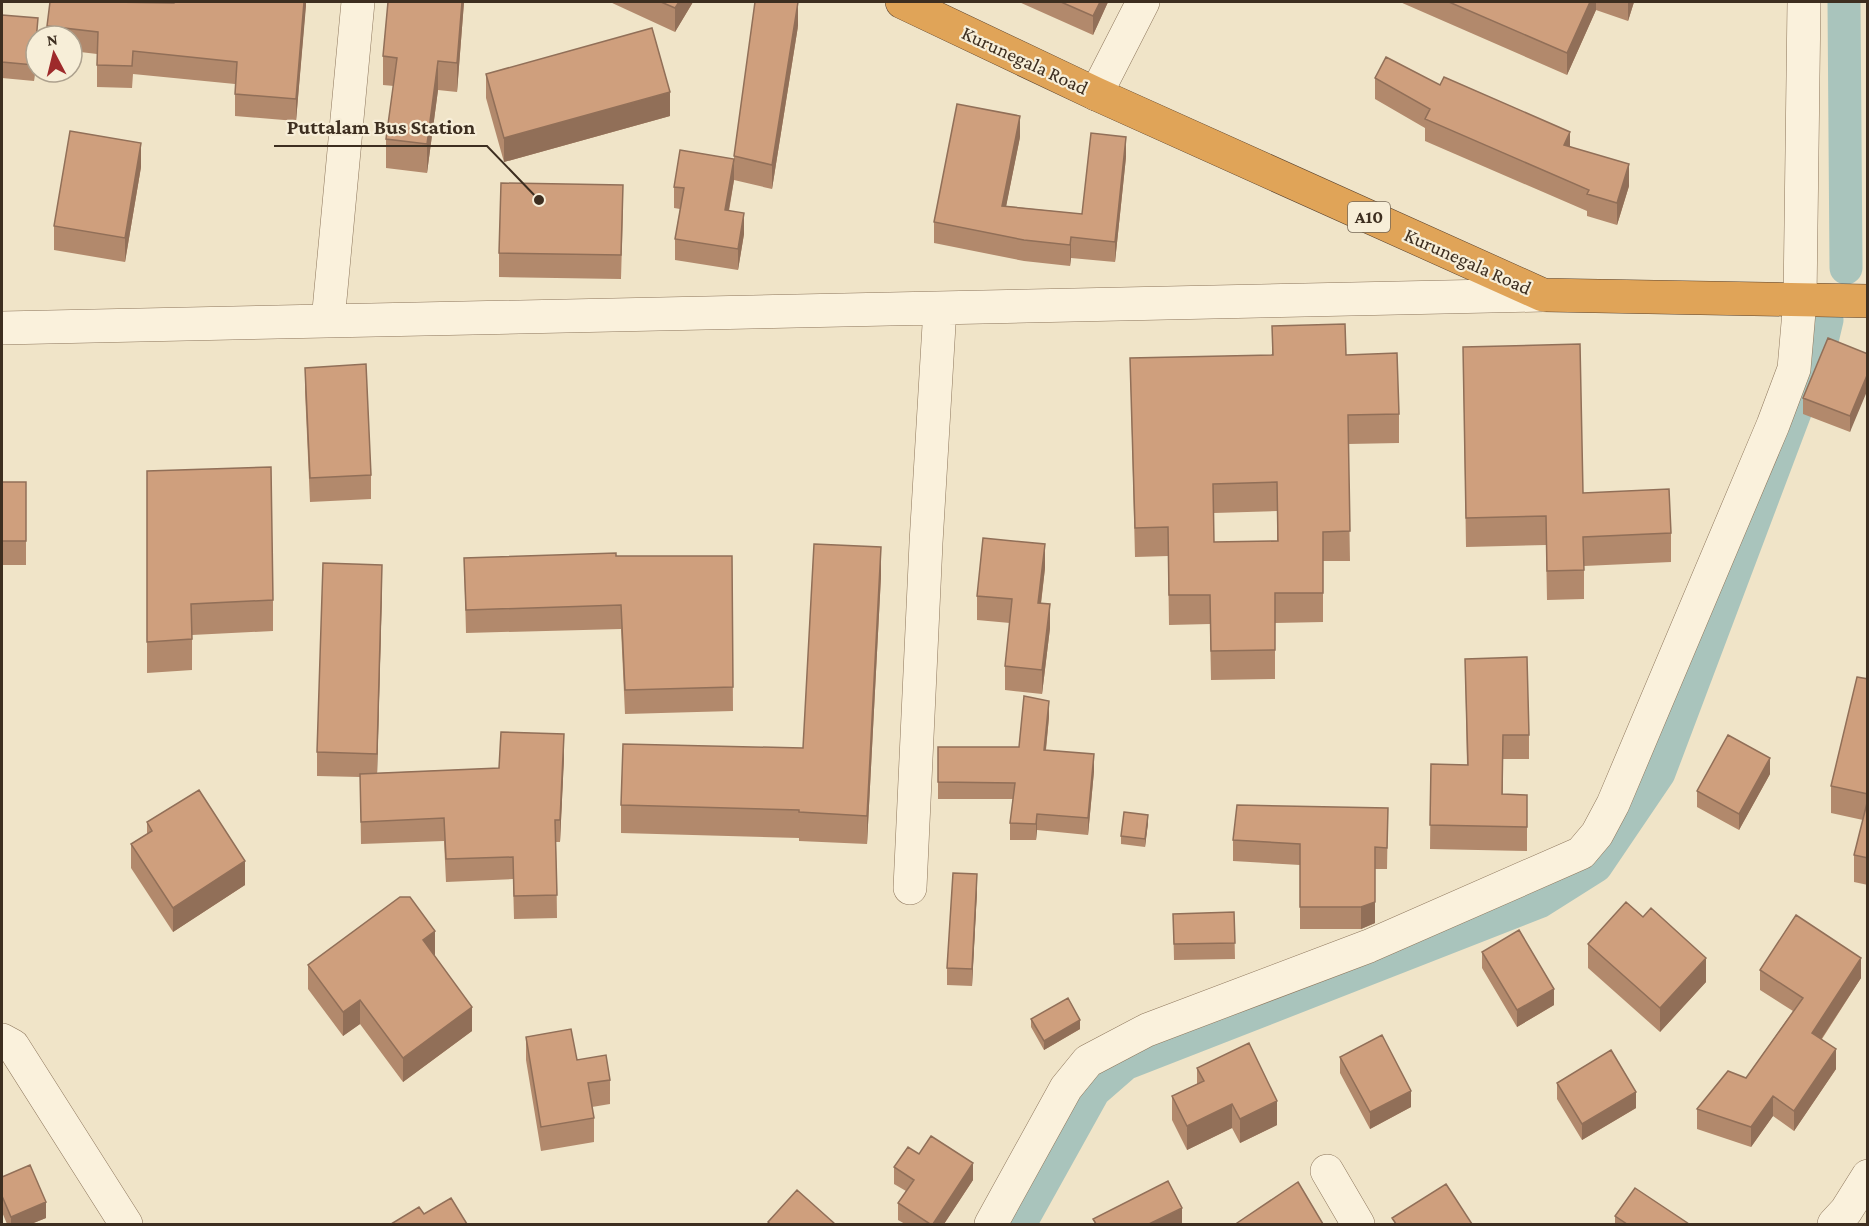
<svg xmlns="http://www.w3.org/2000/svg" width="1869" height="1226" viewBox="0 0 1869 1226" font-family="'Crimson Pro',serif">
	<style>
		.lines { fill: none; stroke-linecap: round; stroke-linejoin: round }
		.canal { stroke: #a9c4bc; stroke-width: 33 }
		.minor-casing { stroke: #8d765c; stroke-width: 34 }
		.highway-casing { stroke: #5b4430; stroke-width: 34 }
		.minor { stroke: #faf1dc; stroke-width: 33 }
		.highway { stroke: #e0a458; stroke-width: 33 }
		.wall { fill: #b2896c; fill-rule: evenodd }
		.shaded-wall { fill: #916f58 }
		.building { fill: #cf9f7d; stroke: #916f58; stroke-width: 1.5; fill-rule: evenodd }
		.labels { text-anchor: middle; stroke-width: 4.5; stroke-linejoin: round; paint-order: stroke }
		.shield { fill: #f7eed8; stroke: #756857; stroke-width: 1.5 }
		.shield-label { font-size: 18px; font-weight: bold; fill: #3d2e20 }
		.street-label { font-size: 20px; fill: #3d2e20; stroke: #f7eed8 }
		.leader { fill: none; stroke: #3d2e20; stroke-width: 2 }
		.callout-dot { fill: #3d2e20; stroke: #f7eed8; stroke-width: 2 }
		.callout-label { font-size: 21px; text-anchor: middle; font-weight: bold; fill: #3d2e20; stroke: #f7eed8; stroke-width: 4.5; stroke-linejoin: round; paint-order: stroke }
	</style>
	<rect width="100%" height="100%" fill="#f0e4c8"/>
	<g class="lines">
		<!-- canal -->
		<path class="canal" d="M1844,2L1846,268
			M1020,1224L1094,1091L1125,1064L1539,902L1596,866L1659,773L1822,341L1827,320"/>
		<!-- minor casing -->
		<g class="minor-casing">
			<path id="minor" d="M1096,94L1143,2
				M328,321L358,2
				M2,328L1543,295
				M910,888L926,543L940,308
				M2,1040L13,1046L126,1224
				M1327,1171L1358,1224
				M991,1224L1066,1088L1088,1061L1147,1030L1369,946L1581,853L1597,834L1613,804L1773,425L1794,369L1800,300L1804,2
				M1834,1224L1846,1211L1868,1176"/>
		</g>
		<!-- highway casing -->
		<g class="highway-casing">
			<path id="highway" d="M902,2L1096,94L1543,295L1868,301"/>
		</g>
		<!-- minor -->
		<use href="#minor" class="minor"/>
		<!-- highway -->
		<use href="#highway" class="highway"/>
	</g>
	<!-- wall -->
	<path class="wall" d="M306,2L296,121L235,116V84L133,74L132,88L97,87V54L72,51V36H47V26L174,3Z
		M388,2H464L457,92L438,90L427,173L386,168V139L394,86L383,85V56Z
		M610,2H693L675,32Z
		M1019,2H1108L1093,35Z
		M1400,2H1634L1628,21L1596,10L1567,75Z
		M2,15L38,34L34,81L2,78Z
		M798,26L772,189L734,180L729,211L744,234L738,270L675,260V239L680,209L674,208V187L734,159V156Z
		M486,74L670,116L504,162L486,98Z
		M1375,78L1440,85L1570,146L1629,186L1617,225L1587,216V211L1425,141V128L1375,99Z
		M1020,137L1006,206L1082,214L1126,157L1115,262L1071,258L1070,266L1024,261L934,243V222Z
		M141,167L125,262L54,250V226Z
		M623,209L621,279L499,277V253Z
		M1272,326L1346,355L1399,414V443L1348,444L1350,561H1323V622L1275,623V679L1211,680L1210,624L1169,625L1168,556L1135,557L1130,358L1272,355ZM1277,511V541L1214,542V513Z
		M1463,347L1583,493L1671,533V562L1584,566V599L1547,600L1546,545L1466,547Z
		M1868,354L1850,432L1803,414V398Z
		M305,368L371,475V499L310,502L305,391Z
		M147,471L273,600V631L192,635V670L147,673Z
		M2,482H26V565H2Z
		M616,556H732L733,711L625,714L621,629L466,633L464,558Z
		M1045,568L1041,604L1050,628L1042,694L1005,690V666L1010,623L977,620V596Z
		M881,576L867,844L799,841V838L621,833V805L803,748Z
		M382,589L377,773L499,768L564,757L560,842H556L557,918L514,919L513,879L446,882L444,841L361,844L360,777L317,776V752Z
		M1465,659L1529,735V759H1503V794L1527,795V851L1430,849L1431,764L1467,765Z
		M1868,679V885L1854,882V855L1863,820L1831,813V786Z
		M1049,717L1046,750L1094,771L1088,835L1037,830L1036,840H1010V823L1013,799H938V747H1019Z
		M1770,774L1739,830L1697,807V791Z
		M1388,808L1387,869H1375V923L1361,929H1300V865L1233,861V840Z
		M147,822L245,885L173,932L131,868V844L147,834Z
		M1148,823L1145,847L1121,844V836Z
		M977,891L972,986L947,985V968Z
		M1234,912L1235,959L1174,960L1173,914Z
		M1588,944L1706,982L1660,1032L1588,968Z
		M1482,952L1554,1005L1517,1027L1482,968Z
		M434,955L472,1031L403,1082L360,1024L343,1036L308,989V965Z
		M1760,970L1861,978L1822,1039L1836,1069L1794,1131L1773,1116L1751,1147L1697,1129V1109L1746,1078L1793,1011L1760,990Z
		M1031,1019L1080,1029L1044,1050L1031,1027Z
		M526,1037L577,1060L610,1080V1104L592,1107L594,1118V1142L541,1151L526,1060Z
		M1340,1057L1411,1107L1370,1129L1340,1073Z
		M1197,1068L1277,1125L1240,1143L1232,1128L1187,1150L1172,1120V1096L1197,1084Z
		M1557,1083L1636,1108L1582,1140L1557,1099Z
		M919,1154L973,1180L944,1224H905L898,1220V1203L906,1191L894,1184V1167Z
		M2,1177L46,1218L31,1224H7L2,1212Z
		M1615,1216L1689,1224H1615Z"/>
	<!-- shaded-wall -->
	<path class="shaded-wall" d="M304,2H306V6L296,121V99Z
		M462,2H464L457,92V63Z
		M679,2H693L675,32V8Z
		M798,2V26L772,189V165Z
		M1100,2H1108L1093,35V16Z
		M1590,2H1596V10L1567,75V53Z
		M1628,2H1634L1628,21Z
		M36,39V55L34,81V65Z
		M438,61V90L427,173V144Z
		M670,92V116L504,162V138Z
		M1020,116V137L1002,227V206Z
		M1570,132V154L1564,145Z
		M1126,137V157L1115,262V242Z
		M141,143V167L125,262V238Z
		M734,159V180L725,231V210Z
		M1629,164V186L1617,225V203Z
		M744,213V234L738,270V249Z
		M1071,237V258L1070,266V245Z
		M1868,373V389L1850,432V416Z
		M1045,544V568L1038,627V603Z
		M881,547V576L867,844V816Z
		M382,565V589L377,778V754Z
		M1050,604V628L1042,694V670Z
		M1049,701V717L1044,767V750Z
		M564,734V757L560,842V820Z
		M1094,754V771L1088,835V818Z
		M1770,758V774L1739,830V814Z
		M1037,814V830L1036,840V824Z
		M1148,815V823L1145,847V839Z
		M1375,847V923L1361,929V907Z
		M245,861V885L173,932V908Z
		M977,874V891L972,986V969Z
		M435,931V955L423,964V940Z
		M1706,958V982L1660,1032V1008Z
		M1861,958V978L1812,1053V1033Z
		M1554,989V1005L1517,1027V1010Z
		M360,1000V1024L343,1036V1012Z
		M472,1007V1031L403,1082V1058Z
		M1080,1020V1029L1044,1050V1041Z
		M1836,1049V1069L1794,1131V1111Z
		M1411,1091V1107L1370,1129V1112Z
		M1636,1092V1108L1582,1140V1124Z
		M1773,1096V1116L1751,1147V1127Z
		M1277,1101V1125L1240,1143V1119Z
		M1232,1104V1128L1187,1150V1126Z
		M973,1163V1180L944,1224H933Z
		M46,1202V1218L31,1224H11V1217Z
		M1182,1208V1224H1149Z"/>
	<!-- building -->
	<path class="building" d="M50,2H109L174,3L175,2H304L296,99L235,94L237,62L133,51L132,66L97,65L98,32L47,26Z
		M388,2H462L457,63L438,61L427,144L386,139L397,58L383,56Z
		M661,2H679L675,8Z
		M755,2H798L772,165L734,156Z
		M1061,2H1100L1093,16Z
		M1449,2H1590L1567,53Z
		M2,15L38,18L34,65L2,62Z
		M652,28L670,92L504,138L486,74Z
		M1386,57L1440,85L1444,77L1570,132L1564,145L1629,164L1617,203L1587,194L1589,190L1425,119L1430,109L1375,78Z
		M957,104L1020,116L1002,206L1082,214L1091,133L1126,137L1115,242L1071,237L1070,245L1024,240L934,222Z
		M70,131L141,143L125,238L54,226Z
		M680,150L734,159L725,210L744,213L738,249L675,239L684,188L674,187Z
		M501,183L623,185L621,255L499,253Z
		M1345,324L1346,355L1397,353L1399,414L1348,415L1350,531L1323,532V593H1275V650L1211,651L1210,595H1169L1168,527L1135,528L1130,358L1273,355L1272,326ZM1277,482L1278,541L1214,542L1213,484Z
		M1828,338L1868,354V373L1850,416L1803,398Z
		M1580,344L1583,493L1669,489L1671,533L1583,537L1584,570L1547,571L1546,516L1466,518L1463,347Z
		M366,364L371,475L310,478L305,368Z
		M271,467L273,600L191,604L192,639L147,642V471Z
		M2,482H26V541H2Z
		M983,538L1045,544L1038,603L1050,604L1042,670L1005,666L1012,599L977,596Z
		M814,544L881,547L867,816L799,812V810L621,805L623,744L803,748Z
		M616,553V556H732L733,687L625,690L621,605L466,610L464,558Z
		M323,563L382,565L377,754L317,752Z
		M1527,657L1529,735H1503L1502,794L1527,795V827L1430,825L1431,764L1468,765L1465,659Z
		M1857,677L1868,679V794L1831,786Z
		M1024,696L1049,701L1044,750L1094,754L1088,818L1037,814L1036,824L1010,823L1015,783L938,782V747H1019Z
		M501,732L564,734L560,820H555L557,895L514,896L513,857L446,859L444,818L361,822L360,774L499,768Z
		M1728,735L1770,758L1739,814L1697,791Z
		M199,790L245,861L173,908L131,844L152,831L147,822Z
		M1868,799V858L1854,855Z
		M1237,805L1388,808L1387,848L1375,847V902L1361,907H1300V844L1233,840Z
		M1124,812L1148,815L1145,839L1121,836Z
		M953,873L977,874L972,969L947,968Z
		M400,897H410L435,931L423,940L472,1007L403,1058L360,1000L343,1012L308,965Z
		M1626,902L1643,917L1651,908L1706,958L1660,1008L1588,944Z
		M1234,912L1235,943L1174,944L1173,914Z
		M1796,915L1861,958L1812,1033L1836,1049L1794,1111L1773,1096L1751,1127L1697,1109L1728,1071L1746,1078L1803,998L1760,970Z
		M1519,930L1554,989L1517,1010L1482,952Z
		M1068,998L1080,1020L1044,1041L1031,1019Z
		M571,1029L577,1060L606,1055L610,1080L588,1083L594,1118L541,1127L526,1037Z
		M1382,1035L1411,1091L1370,1112L1340,1057Z
		M1249,1043L1277,1101L1240,1119L1232,1104L1187,1126L1172,1096L1204,1081L1197,1068Z
		M1611,1050L1636,1092L1582,1124L1557,1083Z
		M931,1136L973,1163L933,1224H930L898,1203L914,1180L894,1167L908,1147L919,1154Z
		M30,1165L46,1202L11,1217L2,1196V1177Z
		M1168,1181L1182,1208L1149,1224H1096L1093,1219Z
		M1298,1182L1323,1224H1238L1237,1223Z
		M1446,1184L1472,1224H1396L1392,1218Z
		M1635,1188L1689,1224H1627L1615,1216Z
		M797,1190L835,1224H770L768,1222Z
		M451,1198L467,1224H391L419,1207L424,1214Z"/>
	<g class="labels">
		<!-- shield labels -->
		<rect class="shield" x="1348" y="202" width="42" height="30" rx="4.5"/>
		<g class="shield-label">
			<text x="1369" y="223">A10</text>
		</g>
		<!-- street labels -->
		<g class="street-label">
			<text transform="translate(1025 60) rotate(25)" y="7">Kurunegala Road</text>
			<text transform="translate(1468 261) rotate(24)" y="7">Kurunegala Road</text>
		</g>
	</g>
	<!-- callouts -->
	<path class="leader" d="M539 200L487 146H274"/>
	<circle class="callout-dot" cx="539" cy="200" r="6"/>
	<g class="callout-label">
		<text x="381" y="134">Puttalam Bus Station</text>
	</g>
	<!-- border -->
	<rect width="1869" height="1226" fill="none" stroke="#3d2e20" stroke-width="6"/>
	<!-- north arrow -->
	<g transform="translate(54 54) rotate(353)"><circle r="28" fill="#f7eed8" stroke="#ada18e" stroke-width="1.5"/>
	<path d="M0-4.5L10 22L0 15L-10 22Z" fill="#9e2a2b"/>
	<text y="-9" font-size="16" font-weight="bold" text-anchor="middle" fill="#3d2e20">N</text>
	</g>
</svg>
